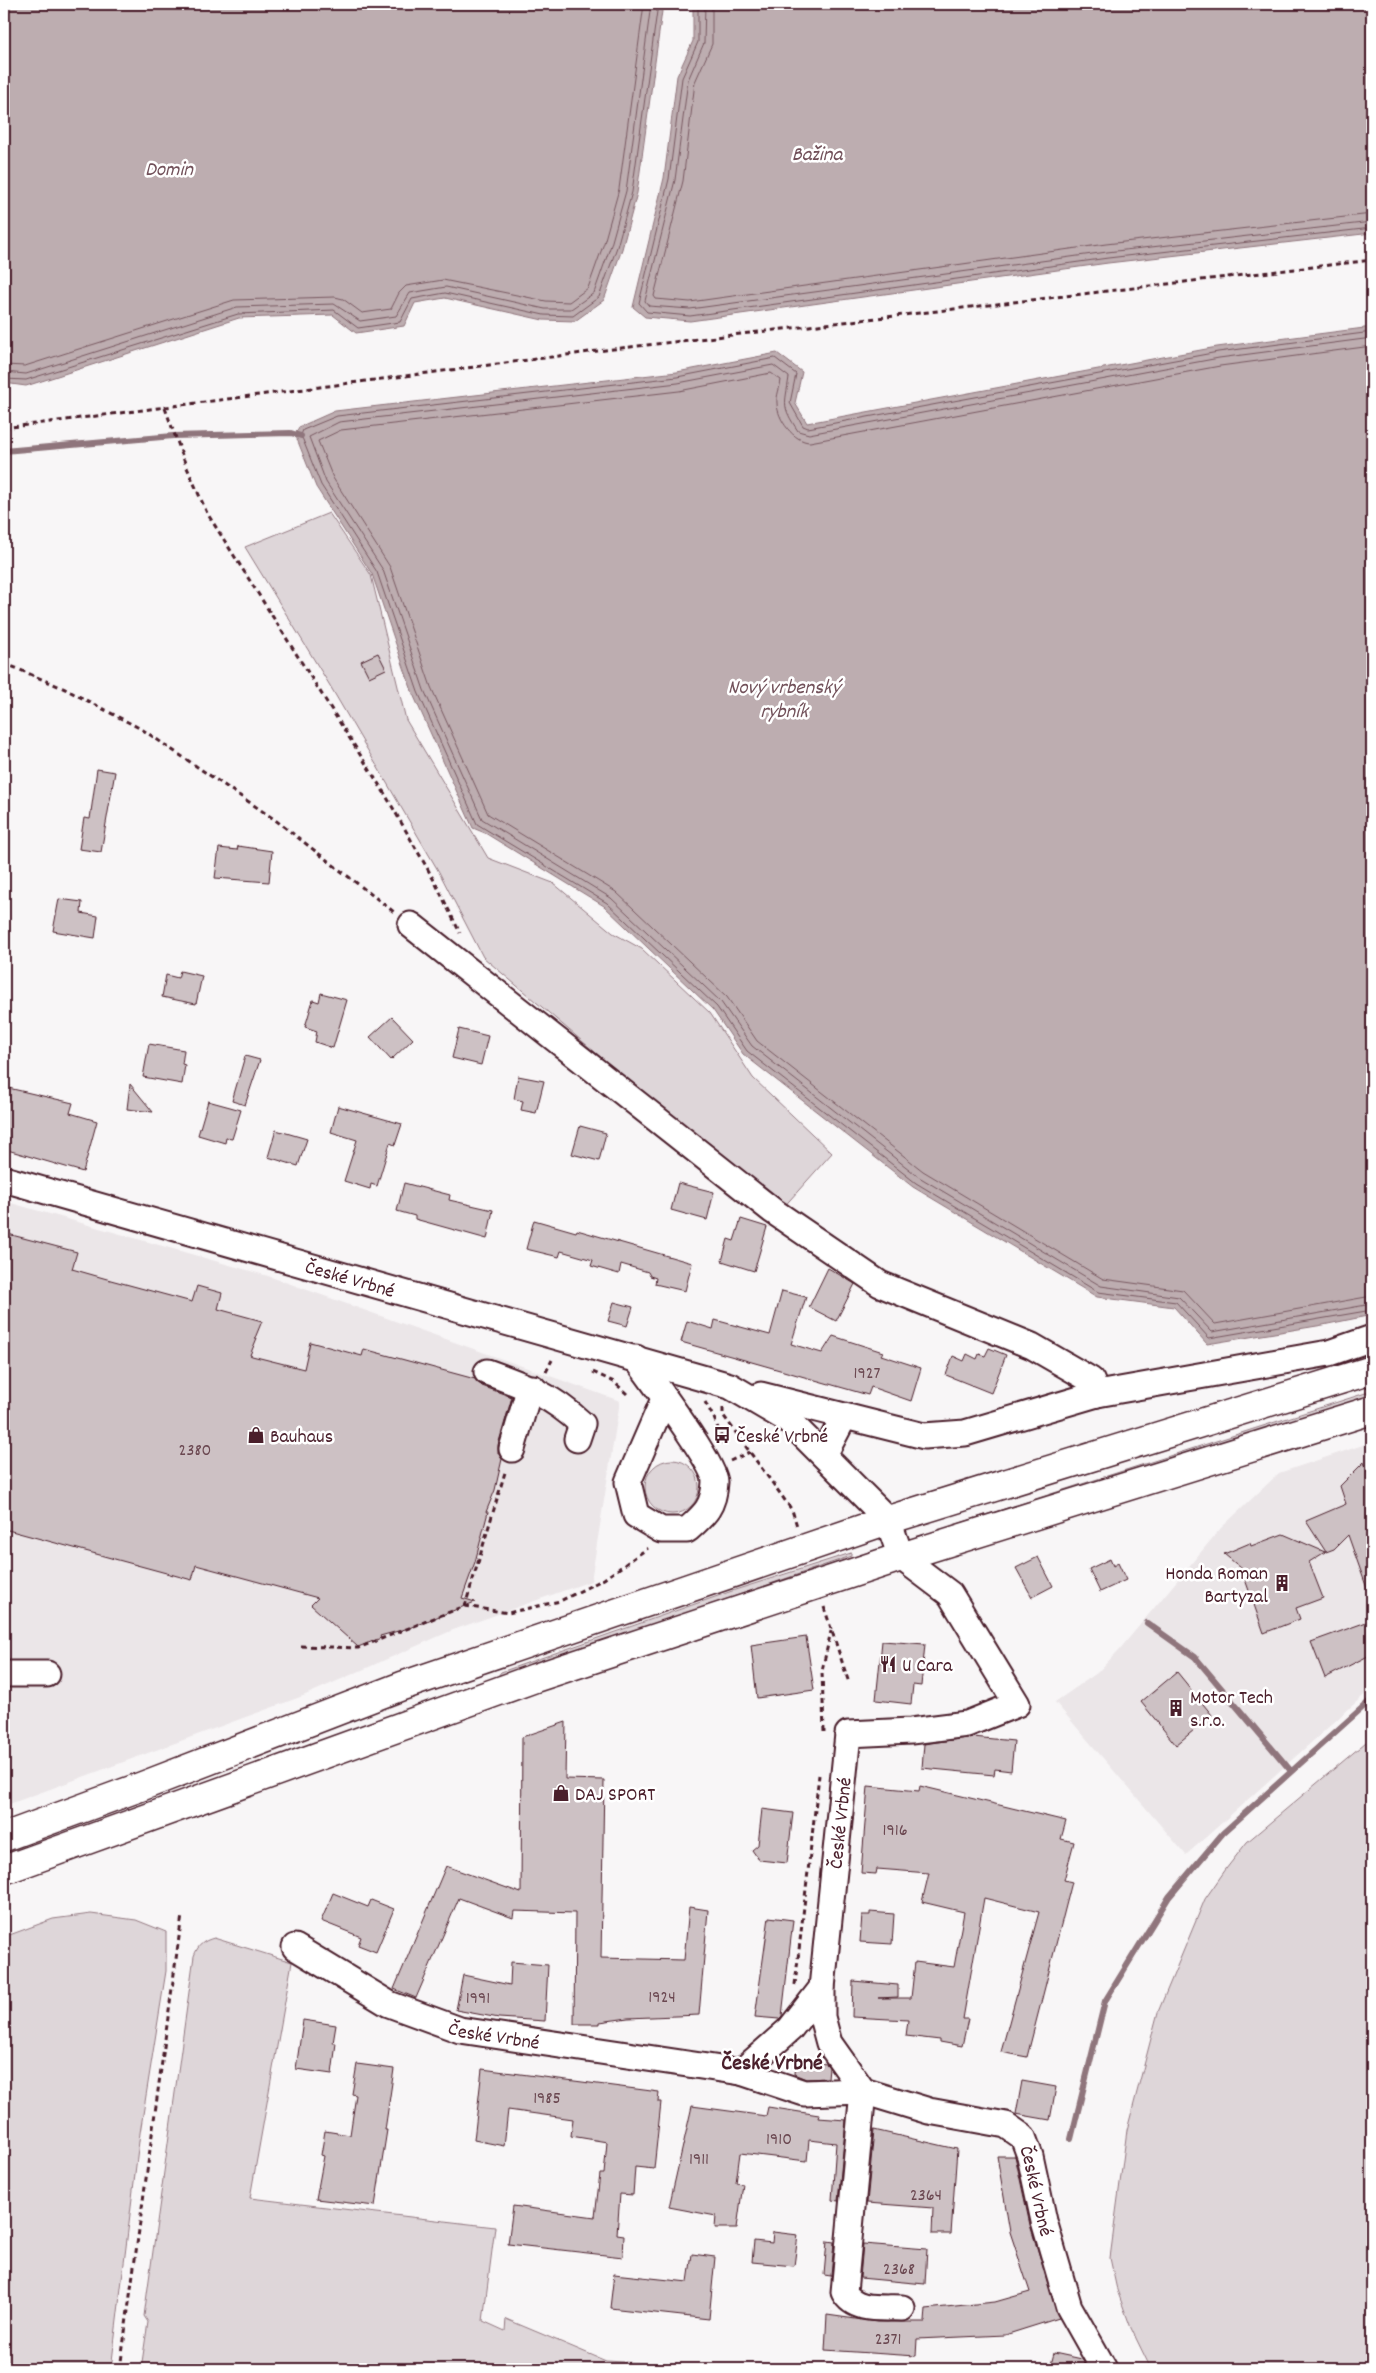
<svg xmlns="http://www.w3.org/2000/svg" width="1376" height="2373" viewBox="0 0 1376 2373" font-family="Dekko,sans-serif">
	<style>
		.built { fill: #ebe6e8 }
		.green { fill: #ded6d9; stroke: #947a82 }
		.water { fill: #bdadb0; stroke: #8f747b }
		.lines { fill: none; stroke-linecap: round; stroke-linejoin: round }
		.shore { stroke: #785860; stroke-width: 1 }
		.stream { stroke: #8f747b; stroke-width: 6 }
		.building { fill: #cdc1c4; stroke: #4a1f2b }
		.minor-casing { stroke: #4a1f2b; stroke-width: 29 }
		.major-casing { stroke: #4a1f2b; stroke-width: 31 }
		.highway-casing { stroke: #4a1f2b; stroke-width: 31 }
		.path { stroke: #4a1f2b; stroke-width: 3; stroke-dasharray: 5 4; stroke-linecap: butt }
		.minor { stroke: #fff; stroke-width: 25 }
		.major { stroke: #fff; stroke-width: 28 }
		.highway { stroke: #fff; stroke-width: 28 }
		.labels { text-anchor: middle; stroke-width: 5; stroke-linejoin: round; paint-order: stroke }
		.number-label { font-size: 18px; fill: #6b4851 }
		.street-label { font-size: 20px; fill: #4a1f2b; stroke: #fff }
		.poi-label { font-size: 20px; fill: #4a1f2b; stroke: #fff; text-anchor: start }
		.water-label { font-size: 21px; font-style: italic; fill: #72515a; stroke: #fff }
		.quarter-label { font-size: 22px; font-weight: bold; fill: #4a1f2b; stroke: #fff }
	</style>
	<rect width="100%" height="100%" fill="#f8f6f7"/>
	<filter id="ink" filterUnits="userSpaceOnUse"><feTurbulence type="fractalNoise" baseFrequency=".02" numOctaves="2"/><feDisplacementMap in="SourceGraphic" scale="10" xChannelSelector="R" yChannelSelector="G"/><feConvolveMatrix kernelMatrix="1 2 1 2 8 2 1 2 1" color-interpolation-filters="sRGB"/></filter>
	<g filter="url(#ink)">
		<!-- built -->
		<path class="built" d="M4,1201L268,1276L620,1401L591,1581L453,1630L303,1696L4,1806Z
			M1372,1442V1688L1186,1855L1055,1702L1097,1673L1119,1650L1221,1528L1279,1473Z"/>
		<!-- green -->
		<path class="green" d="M329,513L371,575L406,720L488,858L553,883L613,933L642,949L710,1013L753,1078L832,1153L781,1210L483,957L439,872L329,684L245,547Z
			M1372,1391V1396L945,1530L948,1527Z
			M645 1487a27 27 0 1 1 54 0a27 27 0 1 1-54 0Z
			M851,1553V1556L502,1677L498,1676L501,1672L735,1590Z
			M1372,1737V2369H1151L1131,2328L1117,2290L1110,2258L1127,2130L1158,2012L1205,1899L1226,1869L1247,1842Z
			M91,1914L136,1920L166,1932V1971L140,2133L111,2369H4V1937L53,1919Z
			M214,1938L292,1962L250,2198L495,2227L483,2321L505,2331L506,2319L606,2361L747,2369H141L148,2322L144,2316L194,1956C198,1945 203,1941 214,1938Z"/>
		<!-- water -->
		<path class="water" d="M4,4H663L637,193L622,249L604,300L575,321L543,320L445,298L415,303L404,326L356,333L333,315L239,318L26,386L4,383Z
			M693,4H1372V233L1108,263L690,321L645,317L633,307L664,178L677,76L693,41Z
			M1372,327V1315L1323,1325L1207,1344L1174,1307L1097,1297L913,1187L743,1054L713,1010L604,906L485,833L473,828L413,694L372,574L316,487L295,434L299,427L335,411L677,372L777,353L802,372L795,403L807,423L1217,347Z"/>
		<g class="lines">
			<!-- shore -->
			<path class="shore" d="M698,4V42L682,78L669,179L639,303L647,312L690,316L1108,258L1372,228
				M705,4L704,43L688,80L675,180L645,301L649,306L690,309L1107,252L1372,222
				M712,4V44L695,82L683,181L654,296L656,299L690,302L1106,244L1372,214
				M1372,332L1218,352L808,428L803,426L790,403L796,374L775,358L677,377L337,416L303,430L301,435L321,485L377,572L418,692L477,824L607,903L717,1007L747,1051L916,1183L1098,1292L1176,1302L1209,1338L1372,1310
				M1372,338L1219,358L809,434L798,431C781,405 785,406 789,377L773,365L678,383L339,422L309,437L326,482L383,570L424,690L482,819L611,898L721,1002L752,1046L919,1177L1101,1286L1179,1297L1212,1332L1372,1304
				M1372,346L1220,366L810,442C794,442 777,419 777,403C776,396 780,388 781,380L771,373L679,391L341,430L318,441L333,478L390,567L431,687L488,814L616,892L727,997L757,1041L923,1171L1103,1279L1183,1290L1215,1324L1372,1296
				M4,365L25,366L234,300L335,297L343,299L362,313L391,309L399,293L406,286L443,280L546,301L569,302L588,288L604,243L619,189L644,4
				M4,372L26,374L237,307L334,304L360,321L396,316L410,293L446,287L545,309H571L594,293L611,245L626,191L651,4
				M4,379L26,380L238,314L334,310L358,328L400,322L412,299L445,293L544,315L573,316L599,297L617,247L632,192L658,4"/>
			<!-- stream -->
			<path class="stream" d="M4,451L173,436L291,433L301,436
				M1147,1623L1195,1657L1291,1771
				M1071,2139L1105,2001L1169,1897L1223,1833L1372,1699"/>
		</g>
		<!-- building -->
		<path class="building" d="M378,653L386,669L369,677L361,661Z
			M97,769L115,772L101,852L79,849L84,818L90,819Z
			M238,846L272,851L269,882L215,878L219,848L237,850Z
			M59,899L82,902L81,913L98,916L95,938L53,931Z
			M180,971L202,976L196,1004L162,997L166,975L178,978Z
			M321,993L347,1000L333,1048L315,1042L317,1031L305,1027L313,1000L319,1002Z
			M392,1017L413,1039L391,1060L370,1037Z
			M459,1029L488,1036L481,1065L452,1058Z
			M149,1044L184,1050L182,1064L185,1065L182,1084L143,1077Z
			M245,1056L260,1060L245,1105L232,1101Z
			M518,1076L544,1081L536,1113L521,1110L523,1101L514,1099Z
			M130,1084L153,1112L127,1109Z
			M4,1087L73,1103L70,1113L97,1121L83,1172L4,1149Z
			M208,1101L241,1110L232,1139L226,1138L225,1143L198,1135Z
			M338,1106L402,1124L395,1145L390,1143L377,1186L371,1184L370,1189L344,1181L357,1140L331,1132Z
			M580,1126L606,1133L599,1161L572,1154Z
			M276,1130L307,1139L298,1166L268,1157Z
			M404,1183L450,1195L449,1200L493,1210L487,1239L415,1219V1216L397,1211Z
			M678,1183L714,1192L707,1220L671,1210Z
			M741,1219L767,1227L754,1271L722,1261L728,1239L734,1241Z
			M534,1220L576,1232L577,1230L692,1263L685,1291L655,1284L656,1278L650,1276L648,1272L621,1264L619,1274L591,1266L593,1260L561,1251L559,1257L526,1249Z
			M4,1233L77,1252L72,1269L107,1279L192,1302L197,1286L222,1293L218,1309L262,1321L255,1338H257L250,1355L252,1356L304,1369L310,1342L362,1356L364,1349L475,1379L482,1386L512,1397L498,1445V1453L502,1459L495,1490L486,1512H488L475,1562L462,1598L475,1602L409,1628L380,1636L381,1638L358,1647L311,1605L318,1598L196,1565L192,1580L4,1529Z
			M828,1268L855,1284L836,1321L809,1307Z
			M782,1291L806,1297L791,1344L822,1353L833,1336L883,1352L881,1355L921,1368L911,1401L871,1387L868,1395L681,1342L687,1321L713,1329L715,1320L770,1335Z
			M614,1302L633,1307L627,1326L608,1321Z
			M989,1348L1006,1355L991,1393L946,1375L953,1356L964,1361L967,1354L977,1359L979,1354L985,1356Z
			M1364,1462L1372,1484V1597H1370L1348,1535L1334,1549L1326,1552L1306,1521L1346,1504L1340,1486Z
			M1283,1534L1325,1552L1309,1562L1323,1598L1296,1608L1300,1619L1264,1633L1241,1568L1224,1554L1250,1543L1251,1546Z
			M1038,1557L1053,1586L1032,1597L1016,1568Z
			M1110,1559L1113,1566L1118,1563L1126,1580L1100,1592L1089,1569Z
			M1372,1620V1654L1325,1678L1311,1642Z
			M806,1637L814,1690L757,1698L751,1645Z
			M882,1641L925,1644L921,1686L913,1685L911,1704L876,1700Z
			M1177,1672L1212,1715L1176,1745L1141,1702Z
			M566,1722L565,1779L604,1780L601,1958L684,1960L689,1907L708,1910L699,2015L628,2018L600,2022V2024H574L575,1913L514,1911L513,1918L459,1898L416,1998L394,1989L446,1866L521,1893L522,1737Z
			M973,1737L1014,1741L1011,1771L995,1769L994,1775L922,1768L924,1744Z
			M868,1786L919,1791L920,1786L1066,1821L1061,1839L1074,1842L1064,1880L1072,1882L1027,2057L1001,2052L1039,1912L984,1898L963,2019H968L962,2046L940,2042V2040L906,2036L908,2020L852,2017L853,1981L898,1985V1997L878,1998H911L915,1962L954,1967L964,1912L922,1902L929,1873L877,1869L876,1874L861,1873Z
			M762,1809L793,1813L787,1863L759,1860L752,1850L758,1845Z
			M333,1893L368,1907L371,1900L394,1909L376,1952L358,1945L361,1937L321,1921Z
			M870,1912L894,1914L892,1944L860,1942L862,1915H870Z
			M769,1917L793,1920L782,2016L779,2019L755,2017Z
			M511,1962L548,1965L545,2021L499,2018L456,2010L463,1975L510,1985Z
			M303,2020L336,2025L333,2043H336L332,2074L296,2069Z
			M795,2060L826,2064L829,2067L828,2078L806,2079L794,2074Z
			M357,2064L394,2069L385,2130H387L375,2206L316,2199L324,2156L321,2155L325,2131L350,2135L356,2095L352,2094Z
			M482,2069L659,2092L658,2102H661L654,2169L635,2167L633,2195L620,2194L617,2234L624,2235L623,2257L508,2244L513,2206L595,2217L600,2174H604L607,2142L571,2136L573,2119L508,2110L504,2146L474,2140Z
			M1022,2081L1056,2087L1050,2120L1016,2114Z
			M692,2106L766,2116L768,2107L819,2115L818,2118L846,2120L838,2201L832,2200L836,2143L809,2140L807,2161L740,2153L736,2183L743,2184L737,2228H715L716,2216L669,2207Z
			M874,2130L957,2149L951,2234H932L933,2208L867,2203Z
			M997,2156H1015L1030,2225L1059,2318L1005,2335L917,2339L916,2356L825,2350L827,2315L877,2322H925L926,2309L995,2302L1030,2292L1010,2232Z
			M773,2232L798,2235L794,2266L752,2262L754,2241L772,2243Z
			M827,2241L834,2242L831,2276L824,2275Z
			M863,2244L927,2249L925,2284L860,2278Z
			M692,2254L715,2257L709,2319L610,2308L614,2274L688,2282Z
			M1054,2353L1082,2359L1088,2369H1050Z"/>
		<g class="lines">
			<!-- minor casing -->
			<g class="minor-casing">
				<g id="minor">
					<path d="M411,925L773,1211L880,1284L1032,1346L1091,1380L1097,1394"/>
					<path id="s1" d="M4,1179L730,1386L788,1420L888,1520L901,1557L950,1594L1017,1704L967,1724L911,1731L848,1734L822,1988V2017L829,2043L863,2091L929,2111L1006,2125L1023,2137L1030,2156L1044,2221L1069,2307L1104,2369"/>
					<path d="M636,1358C650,1378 715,1464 715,1482C714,1507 704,1515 687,1530H661L636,1515L628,1482L664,1399"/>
					<path d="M487,1372C526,1386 551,1395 582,1424L577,1439"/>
					<path d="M761,1395L924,1436L965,1433L1097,1394L1329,1353L1372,1338"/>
					<path d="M512,1449L527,1397L533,1388"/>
					<path d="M824,1455L844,1417"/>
					<path d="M4,1674H47"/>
					<path id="s2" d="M295,1947L389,2004L460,2030L741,2072L804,2093L863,2091L844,2292C855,2312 882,2307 902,2308"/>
					<path d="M741,2072L790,2029L822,1988"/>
				</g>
			</g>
			<!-- major casing -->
			<g class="major-casing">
				<path id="major" d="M4,1837L140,1787L402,1686L888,1520
					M4,1870L535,1678L901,1557"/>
			</g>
			<!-- highway casing -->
			<g class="highway-casing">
				<path id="highway" d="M888,1520L1372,1370
					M901,1557L1372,1410"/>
			</g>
			<!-- path -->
			<path class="path" d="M165,408L185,463L207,513L385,794L435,882L460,933
				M4,428L613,349L1372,260
				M4,663L65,689L143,730L274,819L394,912
				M546,1372L552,1360
				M593,1372L614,1382L627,1394
				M705,1402L714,1418L724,1444
				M723,1408V1415L792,1510L797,1526
				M730,1461L750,1452
				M465,1606L508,1613L560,1601L604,1579L648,1548
				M824,1607L849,1683
				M301,1646L358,1648L465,1606L506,1469
				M824,1732L822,1671L831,1631
				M795,1985L819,1775
				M120,2369L182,1915"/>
			<!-- minor -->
			<use href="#minor" class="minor"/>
			<!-- major -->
			<use href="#major" class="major"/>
			<!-- highway -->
			<use href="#highway" class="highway"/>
		</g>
	</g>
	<!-- icons -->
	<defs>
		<g id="shop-bare" transform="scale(1.35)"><path d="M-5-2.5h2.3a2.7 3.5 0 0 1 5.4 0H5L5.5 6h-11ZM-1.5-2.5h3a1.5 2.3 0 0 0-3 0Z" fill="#4a1f2b" stroke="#fff" stroke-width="2.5" paint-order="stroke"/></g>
		<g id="bus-bare" transform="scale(1.35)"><path d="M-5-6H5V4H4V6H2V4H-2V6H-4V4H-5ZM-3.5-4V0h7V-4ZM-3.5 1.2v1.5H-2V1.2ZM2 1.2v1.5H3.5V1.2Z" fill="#4a1f2b" stroke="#fff" stroke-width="2.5" paint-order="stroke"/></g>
		<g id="building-bare" transform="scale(1.35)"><path d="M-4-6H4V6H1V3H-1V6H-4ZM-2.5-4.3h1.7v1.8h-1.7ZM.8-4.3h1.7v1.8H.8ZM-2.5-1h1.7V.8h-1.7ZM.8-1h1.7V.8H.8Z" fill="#4a1f2b" stroke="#fff" stroke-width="2.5" paint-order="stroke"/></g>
		<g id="restaurant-bare" transform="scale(1.35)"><path d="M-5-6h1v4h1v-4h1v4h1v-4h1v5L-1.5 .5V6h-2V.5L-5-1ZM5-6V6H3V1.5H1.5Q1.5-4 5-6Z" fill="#4a1f2b" stroke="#fff" stroke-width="2.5" paint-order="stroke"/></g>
	</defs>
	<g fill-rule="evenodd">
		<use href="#shop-bare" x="256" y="1435"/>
		<use href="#bus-bare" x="722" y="1435"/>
		<use href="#building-bare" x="1282" y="1583"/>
		<use href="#restaurant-bare" x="888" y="1664"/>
		<use href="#building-bare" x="1176" y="1708"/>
		<use href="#shop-bare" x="561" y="1793"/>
	</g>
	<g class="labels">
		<!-- number labels -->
		<g class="number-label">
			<text x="867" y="1378">1927</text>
			<text x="195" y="1455">2380</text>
			<text x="895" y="1835">1916</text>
			<text x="662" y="2002">1924</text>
			<text x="478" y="2003">1991</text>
			<text x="547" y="2103">1985</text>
			<text x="779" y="2144">1910</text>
			<text x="699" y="2164">1911</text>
			<text x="926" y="2200">2364</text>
			<text x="899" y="2274">2368</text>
			<text x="888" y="2344">2371</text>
		</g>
		<!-- street labels -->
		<g class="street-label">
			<text dy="7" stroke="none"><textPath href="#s1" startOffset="360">České Vrbné</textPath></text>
			<text transform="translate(839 1823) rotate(-84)" y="7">České Vrbné</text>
			<text dy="7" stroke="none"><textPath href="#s2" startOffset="220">České Vrbné</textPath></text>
			<text dy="7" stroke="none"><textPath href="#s1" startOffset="1960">České Vrbné</textPath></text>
		</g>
		<!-- poi labels -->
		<g class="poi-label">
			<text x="270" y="1442">Bauhaus</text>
			<text x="736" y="1442">České Vrbné</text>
			<text x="1268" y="1579" text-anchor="end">Honda Roman<tspan x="1268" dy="23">Bartyzal</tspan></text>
			<text x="902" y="1671">U Cara</text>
			<text x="1190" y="1703">Motor Tech<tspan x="1190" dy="23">s.r.o.</tspan></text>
			<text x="575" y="1800">DAJ SPORT</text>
		</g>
		<!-- water labels -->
		<g class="water-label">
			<text x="817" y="160">Bažina</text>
			<text x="169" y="175">Domin</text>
			<text x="784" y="693">Nový vrbenský<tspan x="784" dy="24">rybník</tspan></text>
		</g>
		<!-- quarter labels -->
		<g class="quarter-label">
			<text x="772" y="2069">České Vrbné</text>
		</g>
	</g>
	<!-- margin -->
	<rect width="1376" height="2373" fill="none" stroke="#fff" stroke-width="20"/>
	<rect x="10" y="10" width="1356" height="2353" fill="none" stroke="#4a1f2b" stroke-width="2" filter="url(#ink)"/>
</svg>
